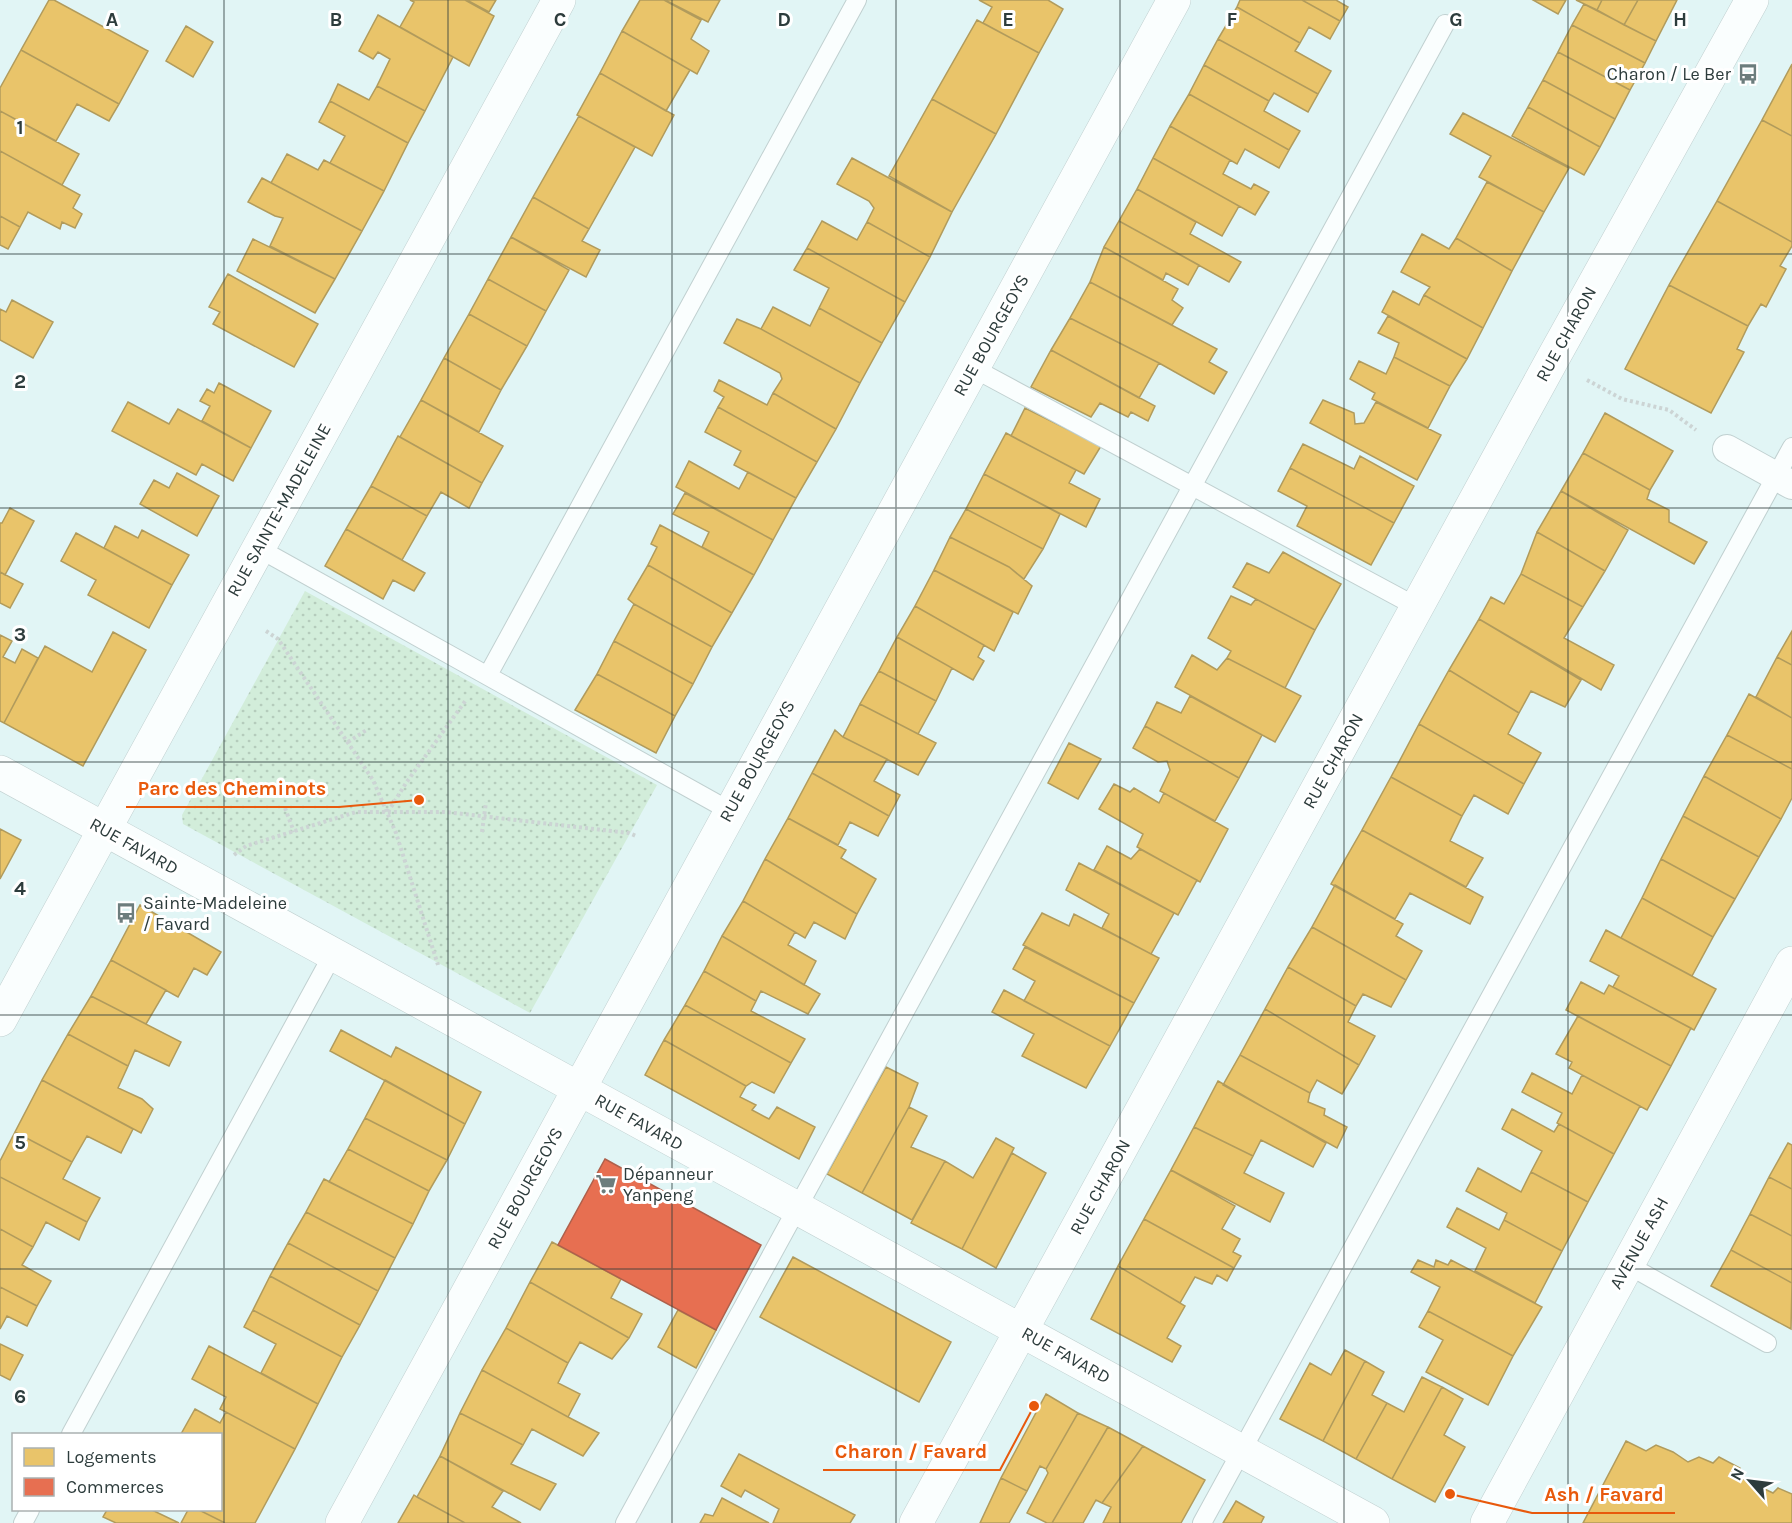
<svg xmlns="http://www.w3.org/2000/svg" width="1792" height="1523" viewBox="0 0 1792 1523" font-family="Karla,sans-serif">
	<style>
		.park { fill: url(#park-dots) }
		.homes { fill: #e9c46a; stroke: #b19b5c; stroke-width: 1.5 }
		.shops { fill: #e76f51; stroke: #af604b; stroke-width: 1.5 }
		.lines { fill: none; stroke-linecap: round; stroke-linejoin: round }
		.service-casing { stroke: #c0d0d0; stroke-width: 20 }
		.pedestrian-casing { stroke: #c0d0d0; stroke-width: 30 }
		.minor-casing { stroke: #c0d0d0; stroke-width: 34 }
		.path { stroke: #ccd4d4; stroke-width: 4; stroke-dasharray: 3 3; stroke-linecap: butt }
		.service { stroke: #fafefe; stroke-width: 18 }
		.pedestrian { stroke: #fafefe; stroke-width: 28 }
		.minor { stroke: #fafefe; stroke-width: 33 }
		.grid { fill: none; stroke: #2d3c3c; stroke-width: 1.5; stroke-opacity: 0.55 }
		.labels { text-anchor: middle; stroke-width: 6; stroke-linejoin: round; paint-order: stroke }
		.poi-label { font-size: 18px; fill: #2d3c3c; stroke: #fff; text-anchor: start }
		.street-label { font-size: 18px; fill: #2d3c3c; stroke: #fff }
		.grid-label { font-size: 20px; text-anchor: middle; font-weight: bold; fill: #2d3c3c; stroke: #fff; stroke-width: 6; stroke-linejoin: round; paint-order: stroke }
		.leader { fill: none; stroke: #e8590c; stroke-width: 2 }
		.callout-dot { fill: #e8590c; stroke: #fff; stroke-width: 2 }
		.callout-label { font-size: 20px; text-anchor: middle; font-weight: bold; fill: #e8590c; stroke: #fff; stroke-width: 6; stroke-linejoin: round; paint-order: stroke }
	</style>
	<defs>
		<pattern id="park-dots" width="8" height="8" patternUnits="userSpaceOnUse" patternTransform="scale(1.5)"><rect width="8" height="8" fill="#d2edda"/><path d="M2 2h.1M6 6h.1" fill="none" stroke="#b5ccbc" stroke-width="1.8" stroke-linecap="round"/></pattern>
	</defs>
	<rect width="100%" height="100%" fill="#e1f5f5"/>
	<!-- park -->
	<path class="park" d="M305,591L657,785L530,1013L183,824L182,815Z"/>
	<!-- homes -->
	<path class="homes" d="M49,0H54L148,51L119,104L21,50Z
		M410,0H465L494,16L469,66L400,27L414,2Z
		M467,0H496L489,12Z
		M640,0H664L701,20L691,39L709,51L697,74L622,31Z
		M665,0H720L708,22Z
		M979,0H1048L1063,9L1039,53L983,23L992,7Z
		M1240,0H1302L1340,21L1330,39L1309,27L1300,43L1237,7Z
		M1302,0H1336L1348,7L1340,21Z
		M1533,0H1566L1558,14Z
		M1576,0H1602L1597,10Z
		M1602,0H1638L1624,25L1597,10Z
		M1638,0H1677L1656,41L1624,25Z
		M1584,4L1656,41L1645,63L1572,25Z
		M1237,7L1300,43L1295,51L1331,71L1318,94L1218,39Z
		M378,15L453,57L425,111L377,86L390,59L378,52L373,59L359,51Z
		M977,20L1039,53L996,134L932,99Z
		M1572,25L1645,63L1630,90L1558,52Z
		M186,26L213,42L193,77L166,61Z
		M622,31L690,70L666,111L600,73Z
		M1218,39L1318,94L1308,112L1274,93L1269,101L1204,65Z
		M21,50L119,104L109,121L77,104L56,141L0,111V88Z
		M1558,52L1630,90L1615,119L1543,80Z
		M1792,64V136L1762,120Z
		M1204,65L1269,101L1264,111L1300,131L1289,150L1189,94Z
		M600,73L674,115L652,156L577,115Z
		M1543,80L1615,119L1600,147L1528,107Z
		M338,84L369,100L377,86L425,111L408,143L330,101Z
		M1189,94L1289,150L1279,168L1245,149L1237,164L1170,126Z
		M932,99L996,134L952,212L889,176Z
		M330,101L408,143L384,191L330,163L345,136L319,122Z
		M1528,107L1600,147L1584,175L1512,136Z
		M0,111L79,154L62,185L0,151Z
		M1463,113L1569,168L1544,212L1479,177L1491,156L1450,134Z
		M579,116L635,147L589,229L533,197Z
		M1762,120L1792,136V242L1717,201Z
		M1170,126L1230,160L1223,174L1251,189L1254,184L1269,192L1255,215L1153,158Z
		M0,151L80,195L73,208L82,214L75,228L62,222L60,229L28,212L20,227L0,216Z
		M287,154L318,170L324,160L384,191L362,231L271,183Z
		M852,158L952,212L930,257L867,222L874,208L869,201L837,184Z
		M1153,158L1239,206L1222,236L1137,189Z
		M262,178L362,231L335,279L270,246L283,218L275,216L248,202Z
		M1487,182L1544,212L1512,271L1456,238Z
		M1137,189L1196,222L1190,234L1241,262L1229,282L1119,221Z
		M533,197L589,229L582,241L600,250L586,277L511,237Z
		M1717,201L1792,242V246L1780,266L1786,269L1766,307L1761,304L1748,326L1669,285Z
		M0,216L20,227L8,249L0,245Z
		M822,221L857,240L867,222L930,257L905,302L807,248Z
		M1119,221L1199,265L1188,285L1166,273L1163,280L1104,247Z
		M1422,234L1449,249L1456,238L1512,271L1483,328L1424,295L1430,287L1401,272Z
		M511,237L569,270L546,311L488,279Z
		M253,239L335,279L315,313L237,271Z
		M1104,247L1178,289L1172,300L1183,308L1172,325L1090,282Z
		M807,248L905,302L882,343L819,308L829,288L794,270Z
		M228,274L318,324L294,367L213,324L220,312L209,307Z
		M488,279L546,311L527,346L469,314Z
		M1090,282L1217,349L1209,362L1227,372L1214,394L1159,363L1070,318Z
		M1669,285L1748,326L1737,349L1744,352L1711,413L1625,369Z
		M1393,291L1419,305L1424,295L1483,328L1467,359L1382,312Z
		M12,300L53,322L33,358L0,340V309L6,312Z
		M773,307L810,326L819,308L882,343L860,383L761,329Z
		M469,314L527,346L501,390L444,358Z
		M1388,316L1467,359L1450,386L1394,357L1399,343L1378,333Z
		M1070,318L1159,363L1139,398L1051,350Z
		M737,319L761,329L860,383L836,429L773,393L782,379L780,373L724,343Z
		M1051,350L1155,406L1148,421L1131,412L1128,417L1100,403L1091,417L1031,387Z
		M1394,357L1450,386L1428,428L1372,399L1375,393L1350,379L1359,361L1386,374Z
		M444,358L501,390L479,432L421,400Z
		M719,380L767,405L773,393L836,429L817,462L718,407L724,397L714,391Z
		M219,383L271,411L251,448L202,421L210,406L200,401L207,389L214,393Z
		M421,400L503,446L482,483L400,437Z
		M1323,400L1354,413L1355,424L1364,423L1376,402L1441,435L1417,480L1310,423Z
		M128,402L169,424L178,409L251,448L233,481L202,464L196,475L112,431Z
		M718,407L817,462L796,498L734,465L741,451L705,432Z
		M1025,408L1101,446L1084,474L1011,436Z
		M1605,413L1673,451L1650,490L1583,453Z
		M1006,433L1076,470L1069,483L1100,499L1086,527L984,474Z
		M398,436L482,483L469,508L441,492L427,516L371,486Z
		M1303,444L1354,469L1360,456L1414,486L1394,523L1290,468Z
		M1583,453L1650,490L1647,499L1669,510V522L1707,542L1694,564L1561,491Z
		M689,461L739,489L748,472L796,498L773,540L676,487Z
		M1290,468L1394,523L1371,565L1297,526L1307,506L1278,491Z
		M177,473L219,496L197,536L140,504L154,480L169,488Z
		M984,474L1060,514L1043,549L966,509Z
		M371,486L427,516L402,560L346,529Z
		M1561,491L1628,530L1605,571L1537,532Z
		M685,493L773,540L754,575L702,547L709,532L673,514Z
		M10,508L34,521L5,575L0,572V523H2Z
		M966,509L1043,549L1024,579L1009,567L950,537Z
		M660,525L754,575L732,613L648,565L657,547L651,544Z
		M115,526L138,538L142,530L189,555L172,585L104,548Z
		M346,529L425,573L414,591L393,580L383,599L325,566Z
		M1537,532L1605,571L1583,607L1521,574Z
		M76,533L172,585L149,628L88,595L96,580L61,561Z
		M950,537L1009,567L1032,586L1018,614L934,570Z
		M1283,552L1341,584L1315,630L1233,587L1247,563L1269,573Z
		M648,565L732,613L712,647L634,604L628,599Z
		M934,570L1013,612L994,651L915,606Z
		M0,572L23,584L10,608L0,603Z
		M1521,574L1583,607L1564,638L1614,665L1601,690L1479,619L1491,597L1504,604Z
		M1231,596L1251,605L1256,599L1315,630L1285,688L1227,658L1231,651L1208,638Z
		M634,604L712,647L693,684L614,641Z
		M915,606L984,645L978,657L984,661L973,680L897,637Z
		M1479,619L1581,680L1565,707L1531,691L1519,713L1449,670Z
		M1792,631V665L1777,657Z
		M113,632L146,650L83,766L4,723L45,646L92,672Z
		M0,635L12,641L3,657L15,663L22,649L38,658L4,723L0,721Z
		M897,637L952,668L936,701L879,671Z
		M614,641L693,684L675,716L597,674Z
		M1192,655L1217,670L1227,658L1301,696L1275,742L1175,687Z
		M1777,657L1792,665V718L1756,697Z
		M1449,670L1519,713L1508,734L1541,753L1524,784L1419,724Z
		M879,671L936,701L918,734L860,704Z
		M597,674L675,716L656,753L575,710Z
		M1749,694L1792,718V769L1727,735Z
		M1190,696L1262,735L1239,778L1145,726L1157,702L1181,713Z
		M860,704L936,743L918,775L843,737Z
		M1419,724L1524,784L1508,814L1474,795L1462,816L1391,777Z
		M1145,726L1239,778L1215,821L1160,791L1170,770L1167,761L1158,762L1133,748Z
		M835,730L843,737L887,759L874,781L900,795L889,816L812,773Z
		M1727,735L1792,769V798L1781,819L1704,776Z
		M1069,743L1101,759L1078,799L1048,783Z
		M812,773L889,816L878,836L850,822L838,845L788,818Z
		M1704,776L1781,819L1759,857L1683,816Z
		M1391,777L1462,816L1450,841L1483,858L1466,887L1362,830Z
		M1114,784L1130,792L1134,788L1159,803L1164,793L1228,829L1200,882L1137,847L1143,834L1099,809Z
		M1683,816L1759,857L1735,899L1661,859Z
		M788,818L846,850L841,858L876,879L857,914L765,859Z
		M0,829L21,840L0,879Z
		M1362,830L1483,897L1470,924L1410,893L1395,919L1331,884Z
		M1107,846L1131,859L1140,849L1197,880L1178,915L1094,870Z
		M765,859L857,914L845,939L814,922L805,938L743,901Z
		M1661,859L1735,899L1713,937L1642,898Z
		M1079,863L1174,913L1151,954L1102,928L1109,914L1066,890Z
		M1335,885L1403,924L1396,936L1422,951L1406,980L1312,927Z
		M1642,898L1713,937L1692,976L1621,938Z
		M743,901L795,932L788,945L816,961L804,985L722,936Z
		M140,905L221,952L207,975L194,968L178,997L111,960Z
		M1042,913L1069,926L1074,914L1159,958L1134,1003L1023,945Z
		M1312,927L1406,980L1391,1007L1363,994L1356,1006L1288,967Z
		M1606,930L1716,989L1694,1030L1613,987L1619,976L1590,961Z
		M722,936L820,994L808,1014L761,991L756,1001L704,971Z
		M1025,947L1134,1003L1110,1046L1024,1001L1035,981L1013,969Z
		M111,960L166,990L146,1024L91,996Z
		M1288,967L1356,1006L1348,1022L1375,1036L1359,1065L1265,1009Z
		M704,971L756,1001L751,1011L805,1039L791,1063L685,1005Z
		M1581,982L1604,994L1609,985L1691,1028L1671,1066L1566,1010Z
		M1004,990L1110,1046L1086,1088L1022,1056L1034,1034L992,1012Z
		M91,996L181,1042L169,1066L135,1050L128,1066L68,1034Z
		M685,1005L791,1063L774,1093L752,1082L746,1086L664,1040Z
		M1265,1009L1359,1065L1342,1094L1317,1080L1310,1093L1240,1055Z
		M1578,1016L1671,1066L1647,1110L1569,1068L1572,1062L1556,1054Z
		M341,1030L391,1057L396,1047L481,1092L465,1124L330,1051Z
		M68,1034L128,1066L118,1088L142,1099L153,1109L141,1133L42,1080Z
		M664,1040L746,1086L740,1097L756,1105L752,1110L769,1119L777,1107L815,1127L799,1159L645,1075Z
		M1240,1055L1310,1093L1308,1102L1325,1109L1324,1115L1347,1127L1337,1148L1223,1085Z
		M886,1067L918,1083L909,1107L862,1193L827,1174Z
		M1532,1073L1572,1094L1582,1075L1640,1106L1614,1154L1557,1123L1562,1113L1522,1092Z
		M42,1080L133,1129L121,1153L87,1136L72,1162L15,1132Z
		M385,1080L465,1124L447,1160L365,1118Z
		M1218,1081L1326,1143L1313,1167L1261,1140L1253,1156L1194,1127Z
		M909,1107L927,1116L911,1147L945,1161L912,1220L862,1193Z
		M1512,1109L1554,1132L1559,1124L1614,1154L1588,1202L1531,1172L1542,1151L1502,1129Z
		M365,1118L447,1160L429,1191L348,1149Z
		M1194,1127L1253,1156L1244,1173L1284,1193L1270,1222L1171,1170Z
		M15,1132L72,1162L63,1179L100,1198L87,1222L0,1177V1161Z
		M996,1138L1014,1148L962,1249L911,1223L945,1161L973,1178Z
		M1788,1143L1792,1145V1189L1769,1177Z
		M348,1149L429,1191L413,1224L329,1182Z
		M1012,1153L1046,1173L996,1268L962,1249Z
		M1478,1168L1521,1192L1531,1172L1588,1202L1562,1251L1504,1220L1507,1213L1466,1191Z
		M1171,1170L1235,1206L1222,1229L1240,1239L1233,1252L1241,1256L1234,1268L1144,1219Z
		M0,1177L87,1222L79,1240L46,1222L33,1247L0,1229Z
		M1769,1177L1792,1189V1236L1750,1214Z
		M324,1179L413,1224L395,1258L306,1212Z
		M1457,1208L1499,1230L1504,1220L1562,1251L1535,1303L1475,1271L1486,1248L1447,1227Z
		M306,1212L395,1258L378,1291L288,1243Z
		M1750,1214L1792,1236V1283L1731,1250Z
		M1144,1219L1234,1268L1227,1281L1217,1275L1212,1284L1195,1277L1180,1303L1118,1266Z
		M0,1229L33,1247L22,1265L51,1281L37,1306L0,1287Z
		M552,1242L621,1279L611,1298L642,1314L629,1338L530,1282Z
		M288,1243L378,1291L360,1325L270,1276Z
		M1731,1250L1792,1283L1791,1329L1711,1286Z
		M793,1257L951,1342L919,1402L760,1317Z
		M1418,1260L1434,1267L1436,1260L1448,1265L1451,1260L1542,1307L1513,1356L1428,1311L1440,1287L1411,1272Z
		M1118,1266L1185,1306L1167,1338L1181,1346L1172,1362L1091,1319Z
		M270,1276L360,1325L342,1357L253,1310Z
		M530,1282L629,1338L612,1359L580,1342L568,1363L506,1328Z
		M0,1287L37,1306L27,1326L7,1316L0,1329Z
		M253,1310L342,1357L318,1404L261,1373L276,1344L244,1327Z
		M678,1310L716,1330L696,1368L658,1347Z
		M1428,1311L1513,1356L1488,1405L1426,1372L1443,1340L1419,1327Z
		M506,1328L568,1363L558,1383L580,1394L568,1417L482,1370Z
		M0,1344L23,1355L10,1380L0,1375Z
		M209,1346L318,1404L295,1449L220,1409L226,1397L192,1379Z
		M1345,1350L1365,1361L1323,1441L1280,1419L1310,1363L1331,1375Z
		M1365,1361L1384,1372L1372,1395L1387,1403L1356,1459L1323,1441Z
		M482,1370L568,1417L599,1433L583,1456L532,1429L523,1445L460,1413Z
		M1422,1377L1442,1387L1392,1479L1356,1459L1387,1403L1404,1412Z
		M1442,1387L1463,1399L1444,1435L1465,1447L1435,1502L1392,1479Z
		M1046,1394L1078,1413L1046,1469L1040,1466L1027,1491L1001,1478Z
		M195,1409L220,1423L226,1412L295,1449L255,1523H225L199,1510H220V1434H181Z
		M460,1413L523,1445L511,1464L556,1484L540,1510L440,1456Z
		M1078,1413L1108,1427L1052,1523H1047L1027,1513L1048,1473L1046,1469Z
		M1108,1427L1143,1446L1102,1503L1096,1500L1083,1523H1052Z
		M1626,1441L1646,1451L1656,1445L1673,1452L1688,1462L1699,1457L1713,1463L1719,1457L1740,1468L1737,1476L1773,1493L1778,1488L1792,1494V1523H1583Z
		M1143,1446L1205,1480L1181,1523H1103L1111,1507L1102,1503Z
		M739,1454L855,1515L850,1523H773L779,1509L745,1490L741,1497L721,1486Z
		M440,1456L503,1491L492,1507L521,1523H465L417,1497Z
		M1001,1478L1027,1491L1009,1523H980Z
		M414,1495L417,1497L465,1523H398Z
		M722,1498L769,1523H700L705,1514L713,1516Z
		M1236,1501L1264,1517L1261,1523H1223Z
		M107,1510H152L179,1523H116L103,1517Z
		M188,1510H199L225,1523H181Z"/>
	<!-- shops -->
	<path class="shops" d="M605,1159L761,1245L716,1330L558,1245Z"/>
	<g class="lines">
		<!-- service casing -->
		<g class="service-casing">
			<path id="service" d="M973,368L1417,607
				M258,548L730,811
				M488,675L857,0
				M1628,1265L1767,1343
				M71,1434L333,954
				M23,1523L30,1510
				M625,1523L1445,24
				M1202,1523L1792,447"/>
		</g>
		<!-- pedestrian casing -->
		<g class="pedestrian-casing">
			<path id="pedestrian" d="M1727,449L1792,485"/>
		</g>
		<!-- minor casing -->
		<g class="minor-casing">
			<path id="minor" d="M0,772L1373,1523
				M0,1020L559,0
				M342,1523L1174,0
				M916,1523L1552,360L1752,0
				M1487,1523L1792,963"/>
		</g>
		<!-- path -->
		<path class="path" d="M1587,380L1622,399L1669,410L1696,430
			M266,631L278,639L373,780L396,833L438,965
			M348,742L368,729
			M285,808L294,832
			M388,812L406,783L466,700
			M482,832L486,802
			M234,855L246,846L356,812H446L629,833L636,836"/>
		<!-- service -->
		<use href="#service" class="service"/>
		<!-- pedestrian -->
		<use href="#pedestrian" class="pedestrian"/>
		<!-- minor -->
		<use href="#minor" class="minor"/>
	</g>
	<!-- grid -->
	<path class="grid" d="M224,0V1523M448,0V1523M672,0V1523M896,0V1523M1120,0V1523M1344,0V1523M1568,0V1523M0,254H1792M0,508H1792M0,762H1792M0,1015H1792M0,1269H1792"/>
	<!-- icons -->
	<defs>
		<g id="bus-bare" transform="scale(1.62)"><path d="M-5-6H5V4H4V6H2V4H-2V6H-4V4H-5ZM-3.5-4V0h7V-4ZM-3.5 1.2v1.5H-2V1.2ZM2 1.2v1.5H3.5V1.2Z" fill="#6c7d7d" stroke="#fff" stroke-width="2.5" paint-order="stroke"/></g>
		<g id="supermarket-bare" transform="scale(1.62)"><path d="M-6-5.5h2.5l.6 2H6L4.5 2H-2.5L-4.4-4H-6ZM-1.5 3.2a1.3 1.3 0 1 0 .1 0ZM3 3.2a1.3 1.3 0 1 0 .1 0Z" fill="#6c7d7d" stroke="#fff" stroke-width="2.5" paint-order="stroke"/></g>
	</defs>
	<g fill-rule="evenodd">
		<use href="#bus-bare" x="1748" y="74"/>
		<use href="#bus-bare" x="126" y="913"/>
		<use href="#supermarket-bare" x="606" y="1184"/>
	</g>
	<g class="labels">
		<!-- poi labels -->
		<g class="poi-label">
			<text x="1731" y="80" text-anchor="end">Charon / Le Ber</text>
			<text x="143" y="909">Sainte-Madeleine<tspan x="143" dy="21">/ Favard</tspan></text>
			<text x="623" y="1180">Dépanneur<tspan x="623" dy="21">Yanpeng</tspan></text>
		</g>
		<!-- street labels -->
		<g class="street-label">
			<text transform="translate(1566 334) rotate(-61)" y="6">RUE CHARON</text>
			<text transform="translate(991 335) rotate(-61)" y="6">RUE BOURGEOYS</text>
			<text transform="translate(279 510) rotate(-61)" y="6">RUE SAINTE-MADELEINE</text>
			<text transform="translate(757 761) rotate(-61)" y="6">RUE BOURGEOYS</text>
			<text transform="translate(1333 761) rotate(-61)" y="6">RUE CHARON</text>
			<text transform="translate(134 846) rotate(29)" y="6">RUE FAVARD</text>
			<text transform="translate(639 1122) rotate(29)" y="6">RUE FAVARD</text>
			<text transform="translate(1100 1187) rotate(-61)" y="6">RUE CHARON</text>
			<text transform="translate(525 1188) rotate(-61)" y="6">RUE BOURGEOYS</text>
			<text transform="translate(1639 1243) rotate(-61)" y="6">AVENUE ASH</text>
			<text transform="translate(1066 1355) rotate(29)" y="6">RUE FAVARD</text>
		</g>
	</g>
	<g class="grid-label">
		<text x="112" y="26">A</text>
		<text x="336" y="26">B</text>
		<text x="560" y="26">C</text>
		<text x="784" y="26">D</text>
		<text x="1008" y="26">E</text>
		<text x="1232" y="26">F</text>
		<text x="1456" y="26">G</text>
		<text x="1680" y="26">H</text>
		<text x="20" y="134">1</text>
		<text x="20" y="388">2</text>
		<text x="20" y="641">3</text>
		<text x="20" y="895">4</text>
		<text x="20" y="1149">5</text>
		<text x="20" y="1403">6</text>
	</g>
	<!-- callouts -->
	<path class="leader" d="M419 800L339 807H126M1034 1406L1000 1470H823M1450 1494L1532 1513H1675"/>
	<g class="callout-dot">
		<circle cx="419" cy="800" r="6"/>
		<circle cx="1034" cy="1406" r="6"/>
		<circle cx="1450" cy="1494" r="6"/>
	</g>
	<g class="callout-label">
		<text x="232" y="795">Parc des Cheminots</text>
		<text x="911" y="1458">Charon / Favard</text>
		<text x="1604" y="1501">Ash / Favard</text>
	</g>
	<!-- legend -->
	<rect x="12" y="1433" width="210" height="78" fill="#ffffff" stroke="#abb1b1" stroke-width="1.5"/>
	<rect x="24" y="1448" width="30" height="18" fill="#e9c46a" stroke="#abb1b1" stroke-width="1.5"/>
	<text x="66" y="1463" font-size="18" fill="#2d3c3c">Logements</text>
	<rect x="24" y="1478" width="30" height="18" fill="#e76f51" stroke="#abb1b1" stroke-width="1.5"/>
	<text x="66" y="1493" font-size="18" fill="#2d3c3c">Commerces</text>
	<!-- north arrow -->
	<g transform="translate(1750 1481) rotate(298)" stroke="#ffffff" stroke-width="4.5" paint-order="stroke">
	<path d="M0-4.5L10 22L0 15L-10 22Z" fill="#2d3c3c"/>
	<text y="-9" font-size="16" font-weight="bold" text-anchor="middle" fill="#2d3c3c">N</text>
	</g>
</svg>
